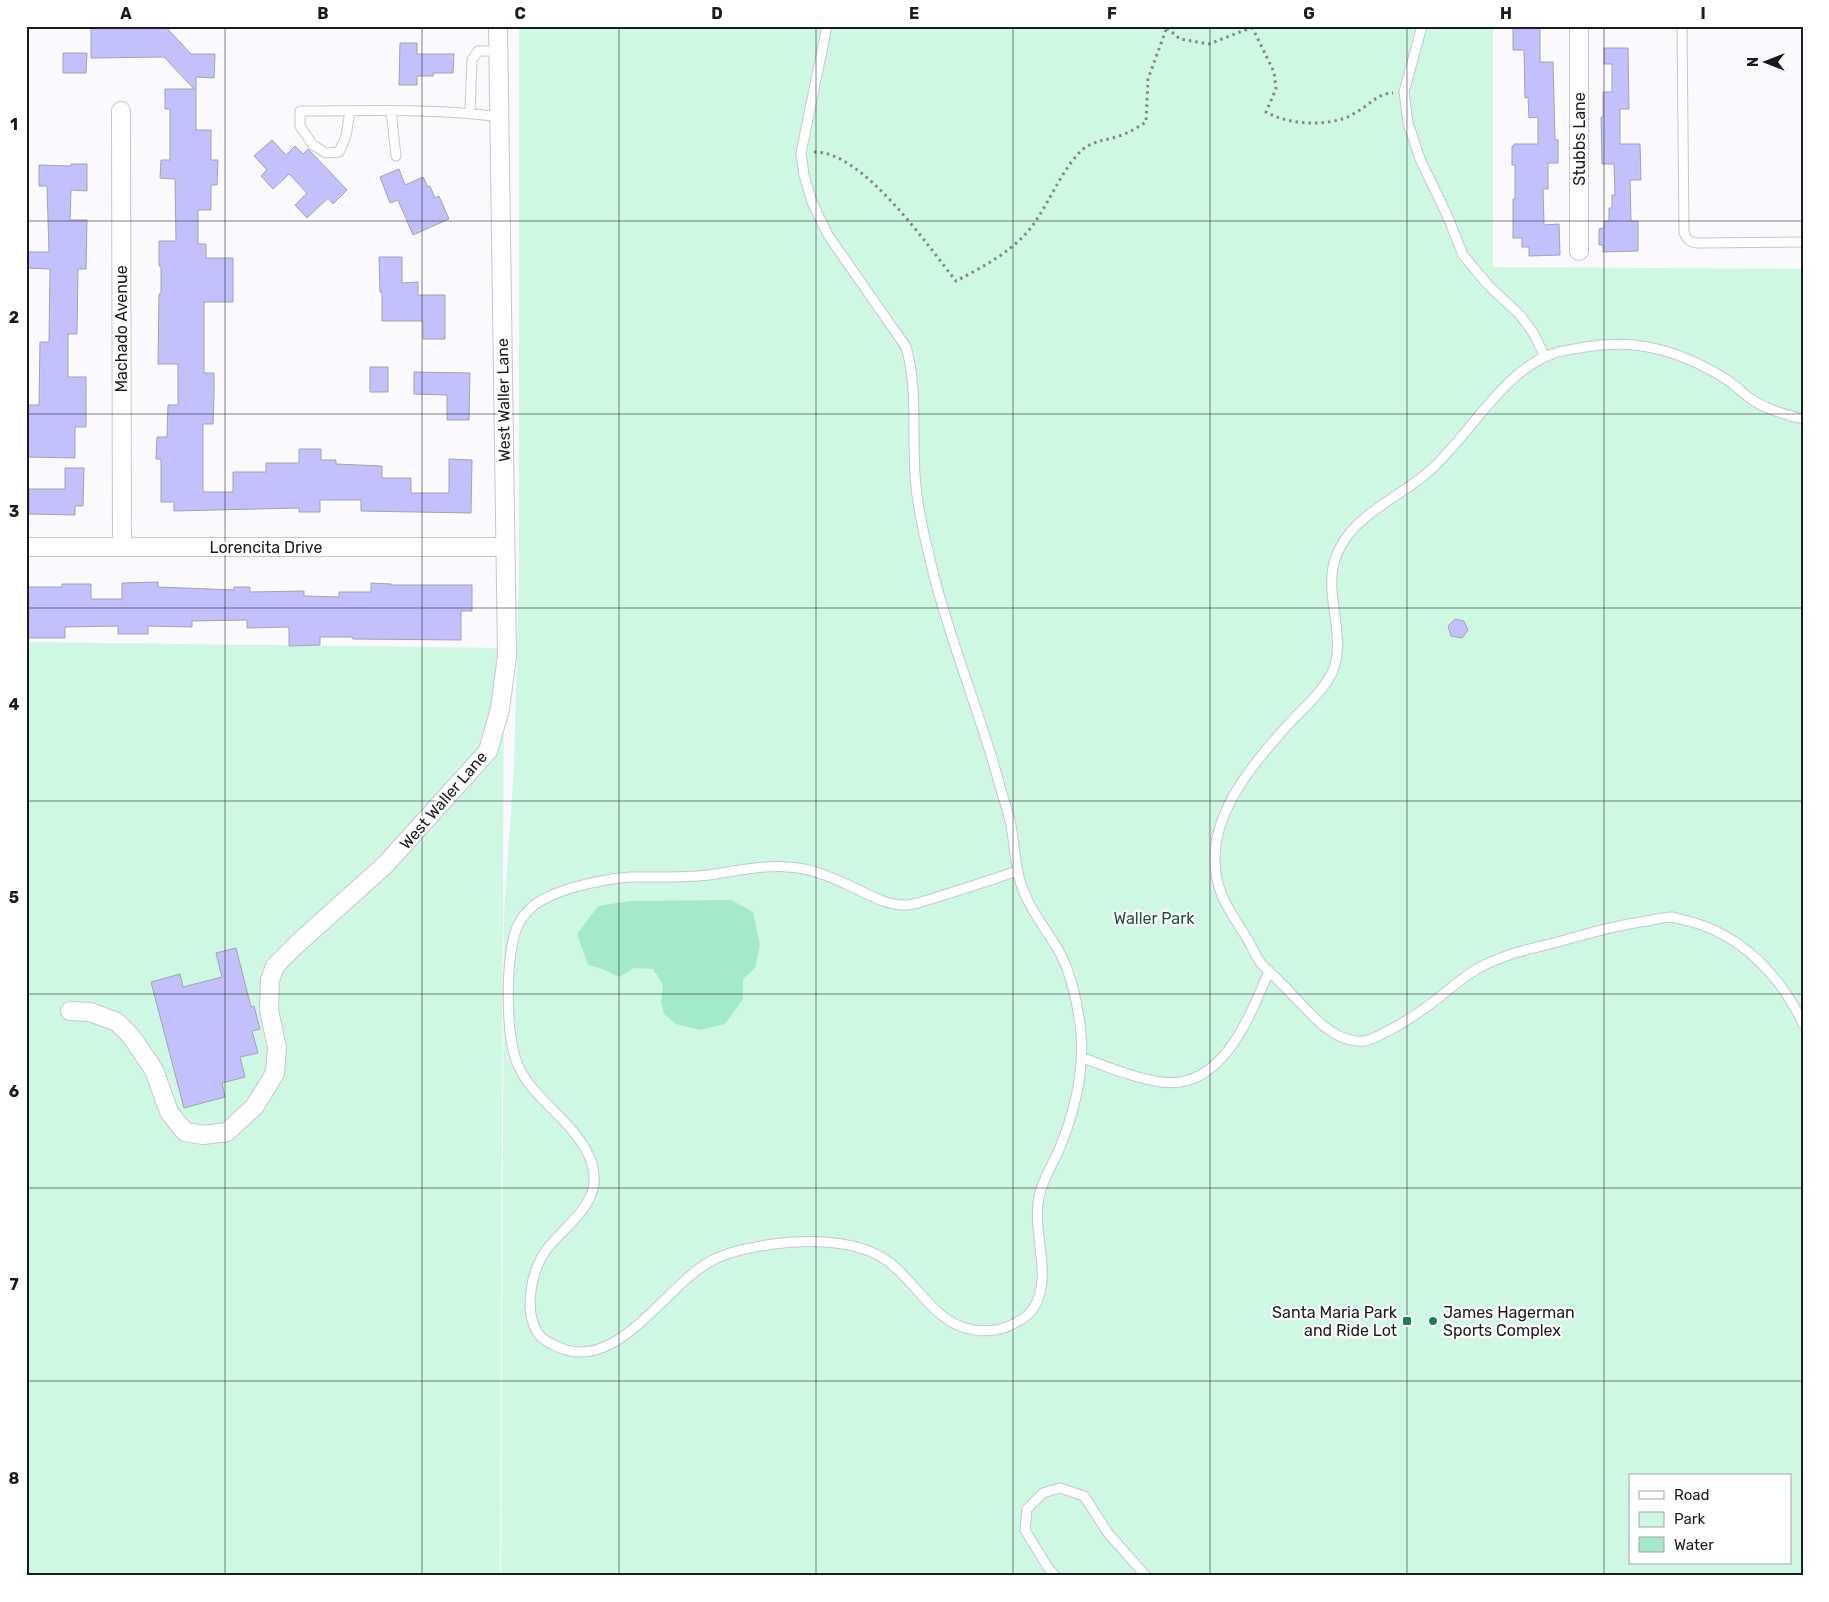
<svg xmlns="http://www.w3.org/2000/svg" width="1829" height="1602" viewBox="0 0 1829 1602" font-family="Rubik,sans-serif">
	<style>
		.green { fill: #cef8e2; fill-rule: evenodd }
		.water { fill: #a5eac8 }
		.building { fill: #c2c1fd; stroke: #a3a3ae }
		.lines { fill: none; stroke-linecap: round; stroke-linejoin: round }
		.lane-casing { stroke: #c6c6d2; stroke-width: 11 }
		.street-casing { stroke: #c6c6d2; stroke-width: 20 }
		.path { stroke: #86868b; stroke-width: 3; stroke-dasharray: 2.5 4; stroke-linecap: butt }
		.lane { stroke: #fff; stroke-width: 9 }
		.street { stroke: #fff; stroke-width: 18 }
		.grid { fill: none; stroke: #1b1b1f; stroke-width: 1; stroke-opacity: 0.55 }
		.poi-dot { fill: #177f5a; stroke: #fff; stroke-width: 2 }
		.labels { text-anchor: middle; stroke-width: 4.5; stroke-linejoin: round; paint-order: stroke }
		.street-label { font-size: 16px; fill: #1b1b1f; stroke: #fff }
		.park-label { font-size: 16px; fill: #1c513b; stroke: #fff }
		.poi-label { font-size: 16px; fill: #1b1b1f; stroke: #fff; text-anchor: end }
		.neatline { fill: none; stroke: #1b1b1f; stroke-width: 2 }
		.grid-label { font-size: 16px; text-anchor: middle; font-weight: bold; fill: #1b1b1f }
	</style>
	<rect width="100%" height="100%" fill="#f9f9fe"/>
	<!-- green -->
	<path class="green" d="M519,26H1493V267L1803,269V1576H501L504,913L514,766L519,567ZM1630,1476H1790V1563H1630Z
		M26,642L504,648L500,1576H26Z"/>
	<!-- water -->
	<path class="water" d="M731,900L753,912L760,945L755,968L743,979V999L725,1024L701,1030L676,1024L664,1014L661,1002L663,985L653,969L634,968L619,977L603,969L588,965L577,934L598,906L630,901Z"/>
	<!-- building -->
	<path class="building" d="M91,26H165L191,54H215L214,78L196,77V130H211V160H218L217,185H211V210H198V244H206V258H233V302H204V373H214V396L213,424H203V492H233V472H266V463H299V449H321V460H336V464L382,466V478H411V493H449V459L472,460L471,513L361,511V500H320V512H299V508L174,511V502H161V459H156L157,437H167L168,405H178V364H158L159,294H161V266H159V241H176L175,179L160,178L161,160H170V109H165V89H194L164,57L91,58Z
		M1513,26H1540V62H1553L1555,140H1558V163H1548V189H1543L1544,225L1559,224L1560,255L1529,256V247H1522V238H1513V199H1515V165H1512V146H1514V144H1538V117L1529,118L1528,97L1525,98L1524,50H1513Z
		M400,43H417V54H454L453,73H434L433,76H417V85H399Z
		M1604,48H1628L1629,109H1620V144H1640L1641,180H1630L1631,221H1638V251L1603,252V245H1599V229L1604,228V221H1609V208H1612V195H1615L1614,164H1602L1601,117H1603V92H1612V64H1604Z
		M63,53H87L86,73H63Z
		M272,140L286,155L295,146L303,154L308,149L347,190L333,204L328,198L307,218L295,205L307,193L289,174L273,189L261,176L267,170L254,156Z
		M71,164H87V191L71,190L70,220H87L86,269H78L77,334H68V377H86V427H75V458L26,457V405H39L40,342H49L50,269L26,268V252H49L47,186H39V165L71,166Z
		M399,169L405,185L423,177L428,187L430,186L435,198L439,196L449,219L413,235L398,200L390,203L380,177Z
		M379,257H402V283L418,282V295H445V339H423V321H382V292H380Z
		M370,367H388V392H370Z
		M414,372L470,373L469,420H447V395L414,394Z
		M65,468H84L83,506H75V515L29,514V489H65Z
		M158,582V587L234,590V587H250V592L304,591V596L339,597V592H371V583L391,584V585H472V611H461V640L353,639L352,637H320V645L289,646V627L247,628V620L192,621V627L148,626V634H118V626L65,627V638H26V587H62V584H91V599H122V583Z
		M1455,619L1464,621L1468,630L1462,638L1451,636L1448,626Z
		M236,948L251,1007L254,1006L260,1029L252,1031L258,1053L240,1057L245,1077L222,1083L225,1097L184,1108L151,982L180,974L183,987L222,977L216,953Z"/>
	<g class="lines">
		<!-- lane casing -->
		<g class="lane-casing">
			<path id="lane" d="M827,26L801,153L804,175L812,202L828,235L906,347C918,388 912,432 915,475C917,508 926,543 934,576C951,642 977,706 996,772C1000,788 1006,805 1010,821C1015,842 1014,863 1021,884C1030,911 1045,927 1059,951C1070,972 1077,1001 1080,1025C1086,1067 1075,1111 1059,1150C1052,1165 1042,1181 1039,1197C1032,1230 1050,1269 1038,1299C1033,1313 1024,1319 1011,1325C999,1331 988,1332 974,1330C933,1324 918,1282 886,1260C858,1240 806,1239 773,1244C754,1247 729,1251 711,1261C664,1286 614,1380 552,1344C548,1342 544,1340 541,1337C532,1327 530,1315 530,1302C531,1280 537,1259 552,1243C575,1217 607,1196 589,1156C573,1120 533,1100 518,1065C505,1037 505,953 518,925C522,917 527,911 534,905C544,898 556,893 568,889C589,883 610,878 631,877C657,877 683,878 708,875C738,871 768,863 798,868C815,870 831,877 846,884C865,892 885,906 906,905C915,905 923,901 931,899C960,890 988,881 1017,871
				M1422,26L1404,92L1408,123L1420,159L1447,215L1463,255L1489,286L1520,315L1534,334L1545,357
				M1682,26L1684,233C1687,239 1689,242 1697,243L1803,242
				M350,111L346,136L339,152L326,153L313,145L300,126V111C366,111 434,108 499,117
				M391,111L396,156
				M470,113L472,60L478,51H498
				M1803,419C1783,414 1765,409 1748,397C1742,392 1736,386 1729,381C1683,352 1640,338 1585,347C1575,349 1563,350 1552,354C1501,372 1467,440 1426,474C1404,492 1378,505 1358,524C1348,533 1339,547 1335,559C1323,597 1349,639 1331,675C1320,695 1302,709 1287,726C1256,760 1216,807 1215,856C1214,892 1230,911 1248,940C1252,947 1255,955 1260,962C1265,969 1272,974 1278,980C1290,992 1301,1004 1313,1016C1326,1030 1345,1043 1365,1041C1372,1040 1381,1034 1388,1031C1405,1022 1421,1012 1437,999C1450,989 1463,977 1477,969C1504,953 1536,948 1565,940C1592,932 1619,925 1647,921C1654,920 1664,917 1672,917C1677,918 1683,920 1688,921C1741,934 1781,976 1803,1024
				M1081,1057C1107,1067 1134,1078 1161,1082C1222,1091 1250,1016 1269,971
				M1055,1576L1047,1566L1025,1530L1027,1509L1043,1493L1060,1488L1084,1496L1108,1533L1146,1576"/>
		</g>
		<!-- street casing -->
		<g class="street-casing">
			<path id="street" d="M121,111L122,547
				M1579,251V26
				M26,547H505
				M70,1011L90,1012L117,1022L131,1036L154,1070L169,1112L185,1132L203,1135L227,1132L255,1106L275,1073L277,1048L269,1010L270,980L275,966L296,945L385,865L488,751L500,709L507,656L498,26"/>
		</g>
		<!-- path -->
		<path class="path" d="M1252,27L1274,72L1276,89L1266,112C1288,124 1318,126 1342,119C1348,118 1354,113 1360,110C1371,103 1379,93 1393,93
			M1167,28L1180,39L1209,44L1253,27
			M814,152C863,151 927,245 956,281C985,266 1019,248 1037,219C1051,198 1061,173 1078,154C1089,141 1104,141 1119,136C1129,133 1138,127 1146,122L1148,79L1167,27"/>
		<!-- lane -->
		<use href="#lane" class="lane"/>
		<!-- street -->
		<use href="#street" class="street"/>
	</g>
	<!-- grid -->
	<path class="grid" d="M225,26V1576M422,26V1576M619,26V1576M816,26V1576M1013,26V1576M1210,26V1576M1407,26V1576M1604,26V1576M26,221H1803M26,414H1803M26,608H1803M26,801H1803M26,994H1803M26,1188H1803M26,1381H1803"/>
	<!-- markers -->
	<g class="poi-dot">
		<rect x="1402" y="1316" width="10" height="10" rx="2.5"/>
		<circle cx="1433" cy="1321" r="5"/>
	</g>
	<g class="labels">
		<!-- street labels -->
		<g class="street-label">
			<text transform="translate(1579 139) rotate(-90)" y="6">Stubbs Lane</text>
			<text transform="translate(121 329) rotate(-90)" y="6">Machado Avenue</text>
			<text transform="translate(503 400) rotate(-91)" y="6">West Waller Lane</text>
			<text x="266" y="553">Lorencita Drive</text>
			<text transform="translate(443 800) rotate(-49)" y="6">West Waller Lane</text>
		</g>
		<!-- park labels -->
		<g class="park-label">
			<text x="1154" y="924">Waller Park</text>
		</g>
		<!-- poi labels -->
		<g class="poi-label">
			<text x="1397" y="1318">Santa Maria Park<tspan x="1397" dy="18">and Ride Lot</tspan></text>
			<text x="1443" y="1318" text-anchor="start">James Hagerman<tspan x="1443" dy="18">Sports Complex</tspan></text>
		</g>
	</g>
	<!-- border -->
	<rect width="1829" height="1602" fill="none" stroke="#ffffff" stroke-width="55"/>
	<!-- legend -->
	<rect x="1629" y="1474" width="162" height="90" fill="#ffffff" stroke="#a4a4a5"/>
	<rect x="1639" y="1491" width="25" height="8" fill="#ffffff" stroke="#a4a4a5"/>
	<text x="1674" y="1500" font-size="15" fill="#1b1b1f">Road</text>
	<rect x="1639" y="1512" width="25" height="15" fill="#cef8e2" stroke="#a4a4a5"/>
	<text x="1674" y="1524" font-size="15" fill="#1b1b1f">Park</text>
	<rect x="1639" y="1537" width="25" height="15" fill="#a5eac8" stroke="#a4a4a5"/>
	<text x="1674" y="1550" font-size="15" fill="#1b1b1f">Water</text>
	<!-- north arrow -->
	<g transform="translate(1766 62) rotate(270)" stroke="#ffffff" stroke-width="4" paint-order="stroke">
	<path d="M0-4L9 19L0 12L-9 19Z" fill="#1b1b1f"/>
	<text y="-8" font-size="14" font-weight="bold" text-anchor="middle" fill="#1b1b1f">N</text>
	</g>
	<rect x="28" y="28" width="1774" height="1546" class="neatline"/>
	<g class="grid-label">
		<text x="126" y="19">A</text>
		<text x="323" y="19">B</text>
		<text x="520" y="19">C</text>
		<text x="717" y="19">D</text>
		<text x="914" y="19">E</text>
		<text x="1112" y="19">F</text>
		<text x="1309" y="19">G</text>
		<text x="1506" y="19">H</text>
		<text x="1703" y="19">I</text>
		<text x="14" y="130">1</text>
		<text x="14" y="323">2</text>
		<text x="14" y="517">3</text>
		<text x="14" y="710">4</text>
		<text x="14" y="903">5</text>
		<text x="14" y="1097">6</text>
		<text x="14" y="1290">7</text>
		<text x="14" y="1484">8</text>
	</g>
</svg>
